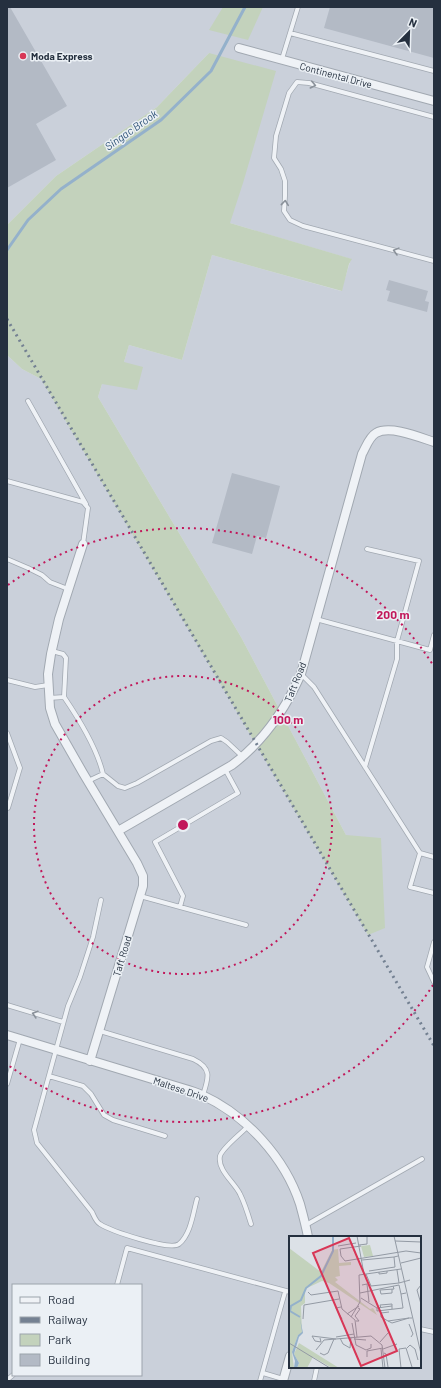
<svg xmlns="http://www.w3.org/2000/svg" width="441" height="1388" viewBox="0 0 441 1388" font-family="Barlow,sans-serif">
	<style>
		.built { fill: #cad0da; fill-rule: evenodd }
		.green { fill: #c3d2bc }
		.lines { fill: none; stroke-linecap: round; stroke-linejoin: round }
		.stream { stroke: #94b1cb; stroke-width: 3 }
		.building { fill: #b3bac5 }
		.lane-casing { stroke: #a1a8b1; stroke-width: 5.5 }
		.street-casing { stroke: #a1a8b1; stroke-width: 10 }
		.lane { stroke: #eff2f6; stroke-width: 4 }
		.street { stroke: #eff2f6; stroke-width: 8 }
		.rail { stroke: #748192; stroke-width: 3; stroke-dasharray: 2 4; stroke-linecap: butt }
		.oneway { stroke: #8a919a }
		.ring { fill: none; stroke: #c2185b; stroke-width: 2; stroke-dasharray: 2 4 }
		.poi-dot { fill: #d83656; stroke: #ebf0f5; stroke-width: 1.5 }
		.labels { text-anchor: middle; stroke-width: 3; stroke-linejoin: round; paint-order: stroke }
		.poi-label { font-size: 10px; font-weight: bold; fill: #25303f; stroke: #ebf0f5; text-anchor: start }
		.street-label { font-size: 10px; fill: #25303f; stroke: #ebf0f5 }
		.water-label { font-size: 11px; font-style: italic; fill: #2c5175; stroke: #ebf0f5 }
		.inset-river { fill: none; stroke: #94b1cb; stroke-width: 2 }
		.inset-road { fill: none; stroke: #939aa4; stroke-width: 1 }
		.view { fill: #d83656; fill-opacity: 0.15; stroke: #d83656; stroke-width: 2 }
		.inset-edge { fill: none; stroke: #25303f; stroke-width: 2 }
		.centre { fill: #c2185b; stroke: #ebf0f5; stroke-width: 2 }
		.ring-label { font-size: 12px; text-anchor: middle; font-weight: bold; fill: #c2185b; stroke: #ebf0f5; stroke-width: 3; stroke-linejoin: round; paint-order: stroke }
	</style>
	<rect width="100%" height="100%" fill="#dce1e7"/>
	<!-- built -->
	<path class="built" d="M7,7H434V1381H7V355L22,369L41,379L368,935L346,835L241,637L98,397L102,384L124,362L129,345L182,360L212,255L341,291L351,259L230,223L209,53L157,107L56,176L7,225ZM290,1237H420V1367H290ZM13,1285H141V1375H13Z"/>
	<!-- green -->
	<path class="green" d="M223,7H263L248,40L209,30Z
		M209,53L276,71L243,183L230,223L352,259L349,264L342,291L212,255L182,360L129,345L124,362L143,367L137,390L102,384L98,397L241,637L346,835L381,838L385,928L368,935L41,379L22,369L7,355V225L56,176L157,107Z"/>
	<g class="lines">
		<!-- stream -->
		<path class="stream" d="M7,250L28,220L61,189L161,120L211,71L245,7"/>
	</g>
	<!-- building -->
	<path class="building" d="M7,7H10L67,106L36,124L56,160L7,188Z
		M330,7H434V58L324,28Z
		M389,280L428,291L425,301L429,302L427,312L387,301L390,291L386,290Z
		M232,473L280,486L266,538L257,536L252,554L212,543Z"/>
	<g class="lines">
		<!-- lane casing -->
		<g class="lane-casing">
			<path id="lane" d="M290,33L434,71
				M282,59L298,7
				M434,117L309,83L297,82L289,93L276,136L274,158L281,169L285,181V196L284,211L290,220L303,226L434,261
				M28,401L86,504
				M7,481L83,502L88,508L83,544
				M7,559L28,568L42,575L50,582L68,589
				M316,619L430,650L434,635
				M52,651L63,654L66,658L64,697
				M301,674L314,687L420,853L410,887L434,893
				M7,680L35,687L48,685
				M49,698L64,697C79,719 97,748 103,774
				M7,733L20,768L8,808
				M365,767L397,659V641L419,561L367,549
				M88,781L103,774L118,786L125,788L137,783L211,741L221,738L227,742L242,756
				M420,853L434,857
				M140,896L180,907L183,896L155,842L238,793L225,769
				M101,900L93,937L80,977L68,1006L34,1130L37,1143L92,1212C94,1216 96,1222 100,1224C111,1231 170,1251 179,1244C191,1234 193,1213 197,1199
				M180,907L246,925
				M434,942L427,967L434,982
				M7,1005L63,1022
				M100,1031L193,1059C212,1068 209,1077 203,1095
				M49,1076L83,1086L91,1094L104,1115L113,1120L165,1136
				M7,1084L20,1039
				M248,1126C241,1134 223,1147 220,1156C217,1170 235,1183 240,1194C245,1204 248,1214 251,1224
				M306,1225L422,1159
				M117,1285L127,1248L290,1292
				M420,1329L434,1332
				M263,1373L283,1379
				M7,1380L13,1375
				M260,1381L285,1292
				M314,1381L317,1367"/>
		</g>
		<!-- street casing -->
		<g class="street-casing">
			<path id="street" d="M239,48L434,101
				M83,544L59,619L51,654L48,674L50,708L55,724L83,773L137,863L143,876V886L90,1061
				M118,831L232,765C264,741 285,710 301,674L362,454C366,447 369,437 376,433C390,425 419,437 434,442
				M7,1035L182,1088C189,1090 196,1092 202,1095C246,1115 285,1158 300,1204C303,1215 306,1226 308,1237
				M283,1381L290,1356"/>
		</g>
		<!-- lane -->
		<use href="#lane" class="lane"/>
		<!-- street -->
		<use href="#street" class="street"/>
		<!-- rail -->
		<path class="rail" d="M7,319L434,1046"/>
	</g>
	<!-- one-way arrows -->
	<defs><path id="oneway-chevron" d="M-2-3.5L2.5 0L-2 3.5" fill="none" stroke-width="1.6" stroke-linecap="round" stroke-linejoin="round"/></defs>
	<g class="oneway">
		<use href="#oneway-chevron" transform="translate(313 85) rotate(13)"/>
		<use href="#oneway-chevron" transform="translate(285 203) rotate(-84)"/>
		<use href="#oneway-chevron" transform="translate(396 251) rotate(-165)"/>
		<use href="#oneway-chevron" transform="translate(35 1014) rotate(-163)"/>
	</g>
	<!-- distance rings -->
	<g class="ring">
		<circle cx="183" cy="825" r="149"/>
		<path d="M433 985A297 297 0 0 1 8 1065M8 585A297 297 0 0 1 433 665"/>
	</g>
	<!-- markers -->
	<circle class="poi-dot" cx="23" cy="56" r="4"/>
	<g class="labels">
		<!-- poi labels -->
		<g class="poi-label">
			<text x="31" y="60">Moda Express</text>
		</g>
		<!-- street labels -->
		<g class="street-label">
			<text transform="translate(336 75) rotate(15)" y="4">Continental Drive</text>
			<text transform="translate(295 682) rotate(-68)" y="4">Taft Road</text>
			<text transform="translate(122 956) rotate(-73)" y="4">Taft Road</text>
			<text transform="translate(181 1089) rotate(19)" y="4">Maltese Drive</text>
		</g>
		<!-- water labels -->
		<g class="water-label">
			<text transform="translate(131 130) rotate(-35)" y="4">Singac Brook</text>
		</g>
	</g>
	<!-- overview -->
	<g transform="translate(289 1236)">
		<rect width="132" height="132" fill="#dce1e7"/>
		<path d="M81,9L84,20L75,21L72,10ZM0,12L32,36L43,14L49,13L50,27L62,26V29L50,30L51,40L46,41L49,44L46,46L81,73L84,72L88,79L40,47L33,45L18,52L16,55V67L12,70L13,97L9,99L3,116L5,132H0ZM10,107L50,132H43L24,121L18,132H8L10,127L5,118Z" fill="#c3d2bc"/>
		<path d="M11,82L14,97L10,101L5,118L10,127L8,132H5L6,125L3,116L9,99L13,96Z" fill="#94b1cb"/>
		<path class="inset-river" d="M11,81L1,75L2,70L12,64L17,52L32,40L44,15V0"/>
		<path class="inset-road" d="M68,0L75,38M105,0L132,118M106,5L132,6M70,9L78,8V0M49,10L67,7M72,10L51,13L52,20L56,25L117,15L132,17M73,24L105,21M112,27L132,22M108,34L110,47L121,44M80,35L106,31L105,21L109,20M90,36V38L98,37V35M77,38L82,50L110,47M73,49L78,48L80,66M132,49L128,54L132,68M103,53V57L92,58L91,54L105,53L104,50M19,56L22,59L49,55L53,73L66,84L68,101M71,57L110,49L112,58L117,57M72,62L88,72V75L114,72L112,58M52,71L47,72L53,83M88,72L103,70V73M92,72L91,69L103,68V70M58,78L70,70M62,81L71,66L70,39L112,33M120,82L103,87L99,85L120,82H123M14,83L15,69L50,63M67,85H70L66,80L71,73L69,72M99,85L92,81V77L100,76M63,87L67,109L77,114L82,112V108M120,88L124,98L122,101M47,101L65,98M31,102L32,106L26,105L23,100L47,103M51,102L54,108L61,112L62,101M65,103L77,104M91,106L99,97M0,107L41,132M118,112L121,109L126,113L129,124M92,113L94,132M94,113L108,108M27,114L35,104L82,100L93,109L96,132M31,117L35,119L39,117L45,103M95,117L97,118L99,131M78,121V115L94,112M112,132L110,113L117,112L123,131"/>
		<path class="view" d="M60,2L108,115L72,130L24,17Z"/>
		<rect width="132" height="132" class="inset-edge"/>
	</g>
	<circle cx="183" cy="825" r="6" class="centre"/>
	<g class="ring-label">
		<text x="393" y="619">200 m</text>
		<text x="288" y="724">100 m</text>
	</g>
	<!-- border -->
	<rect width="441" height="1388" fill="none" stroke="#25303f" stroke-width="16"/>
	<!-- legend -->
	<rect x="12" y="1284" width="130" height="92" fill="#ebf0f5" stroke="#9ca3ac"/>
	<rect x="20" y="1297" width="20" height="6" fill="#eff2f6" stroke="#9ca3ac"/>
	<text x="48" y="1304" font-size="12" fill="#25303f">Road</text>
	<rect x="20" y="1317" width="20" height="6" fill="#748192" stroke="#9ca3ac"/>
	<text x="48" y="1324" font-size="12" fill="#25303f">Railway</text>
	<rect x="20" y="1334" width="20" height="12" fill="#c3d2bc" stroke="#9ca3ac"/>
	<text x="48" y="1344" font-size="12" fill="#25303f">Park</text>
	<rect x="20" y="1354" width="20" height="12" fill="#b3bac5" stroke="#9ca3ac"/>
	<text x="48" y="1364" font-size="12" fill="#25303f">Building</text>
	<!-- north arrow -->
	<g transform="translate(409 32) rotate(23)" stroke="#ebf0f5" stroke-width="3" paint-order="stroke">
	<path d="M0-3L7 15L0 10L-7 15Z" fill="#25303f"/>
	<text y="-6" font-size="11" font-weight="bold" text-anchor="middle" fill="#25303f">N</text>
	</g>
</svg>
